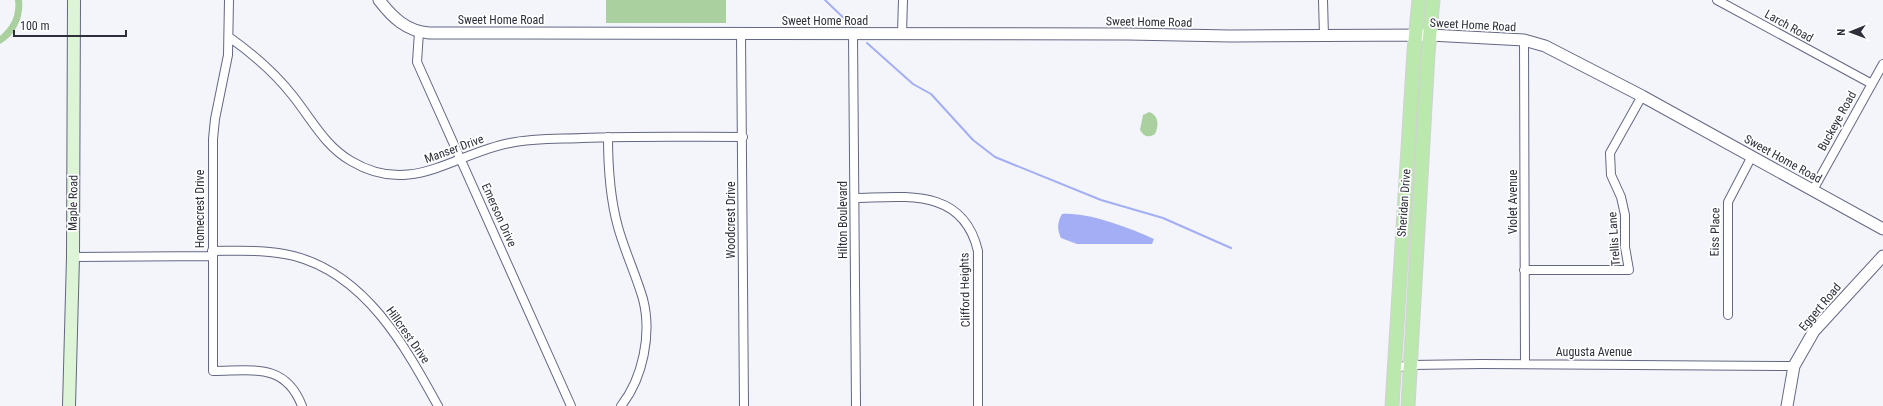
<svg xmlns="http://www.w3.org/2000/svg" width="1883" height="406" viewBox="0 0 1883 406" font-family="'Roboto Condensed',sans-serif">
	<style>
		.green { fill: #a9d09e }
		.water { fill: #a3aef4 }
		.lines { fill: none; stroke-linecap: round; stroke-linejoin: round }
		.stream { stroke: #a3aef4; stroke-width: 2 }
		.minor-casing { stroke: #636783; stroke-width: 10 }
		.tertiary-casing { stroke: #636783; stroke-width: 13 }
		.secondary-casing { stroke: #636783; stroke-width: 14 }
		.primary-casing { stroke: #d1d1d4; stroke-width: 15 }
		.minor { stroke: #fff; stroke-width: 8 }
		.tertiary { stroke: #fff; stroke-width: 11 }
		.secondary { stroke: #ddf4d6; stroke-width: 12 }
		.primary { stroke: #bbe8ad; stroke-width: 13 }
		.labels { text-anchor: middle; stroke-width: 3.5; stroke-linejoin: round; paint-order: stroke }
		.street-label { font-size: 12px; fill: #2d2f3b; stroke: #fff }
	</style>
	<rect width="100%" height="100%" fill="#f3f5fb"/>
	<!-- green -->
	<path class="green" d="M15,0H22C24,18 15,36 0,44V36C11,27 17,15 15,0Z
		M606,0H726V23H606Z
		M1149,112C1159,115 1159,126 1155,134C1149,138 1144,137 1140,130L1143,115Z"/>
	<!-- water -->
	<path class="water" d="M1062,214C1089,212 1129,228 1154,239L1152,244H1077L1061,238C1057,229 1057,223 1062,214Z"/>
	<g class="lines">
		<!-- stream -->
		<path class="stream" d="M825,0L852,26
			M867,43L913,84L931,94L973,140L995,157L1101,200L1163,218L1231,248"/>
		<!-- minor casing -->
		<g class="minor-casing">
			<path id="minor" d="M229,0L228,55L215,119L213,139V371C252,371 285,362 302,406
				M1323,0L1324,36
				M1717,0L1872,84
				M419,32L417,62L571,406
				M741,34L744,406
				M853,34L856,406
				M902,34L903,0
				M229,37C253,54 275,73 293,96C312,120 325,146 351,161C411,197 453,154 510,143C533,138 558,139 582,138C636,136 689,137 743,137
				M1524,40L1525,364
				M608,137C608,167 610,198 618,227C625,252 636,275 643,299C652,334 643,378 621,406
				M1813,190L1883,64
				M855,198C905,197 963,187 978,251V406
				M212,251C239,251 267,249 294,256C366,275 405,346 438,406
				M73,257L212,256
				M1524,270H1629L1625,247V215L1621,197L1611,175L1610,153L1642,96
				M1728,315V202L1752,156
				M1394,368L1411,365L1481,364L1794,366"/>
		</g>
		<!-- tertiary casing -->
		<g class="tertiary-casing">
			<path id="tertiary" d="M379,0C392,17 406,31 429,33L1128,34L1230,36L1430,35L1524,40L1545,46L1642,96L1883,229
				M1787,406L1794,366L1814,331L1883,256"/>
		</g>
		<!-- secondary casing -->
		<g class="secondary-casing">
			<path id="secondary" d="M69,406L73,257L74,0"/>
		</g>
		<!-- primary casing -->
		<g class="primary-casing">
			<path id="primary" d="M1392,406L1414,51L1419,0
				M1408,406L1428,54L1433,0"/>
		</g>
		<!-- minor -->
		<use href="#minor" class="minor"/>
		<!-- tertiary -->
		<use href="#tertiary" class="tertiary"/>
		<!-- secondary -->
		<use href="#secondary" class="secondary"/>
		<!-- primary -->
		<use href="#primary" class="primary"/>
	</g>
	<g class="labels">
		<!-- street labels -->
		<g class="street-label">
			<text x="501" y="24">Sweet Home Road</text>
			<text x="825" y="25">Sweet Home Road</text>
			<text transform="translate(1149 22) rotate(1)" y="4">Sweet Home Road</text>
			<text transform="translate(1473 25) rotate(3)" y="4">Sweet Home Road</text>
			<text transform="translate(1789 26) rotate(29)" y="4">Larch Road</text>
			<text transform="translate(1837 121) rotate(-61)" y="4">Buckeye Road</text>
			<text transform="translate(454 149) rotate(-20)" y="4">Manser Drive</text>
			<text transform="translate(1783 159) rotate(29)" y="4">Sweet Home Road</text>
			<text transform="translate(1513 202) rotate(-90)" y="4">Violet Avenue</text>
			<text transform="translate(73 203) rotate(-89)" y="4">Maple Road</text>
			<text transform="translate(1404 203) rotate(-86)" y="4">Sheridan Drive</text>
			<text transform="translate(200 209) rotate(-90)" y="4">Homecrest Drive</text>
			<text transform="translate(499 215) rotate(66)" y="4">Emerson Drive</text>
			<text transform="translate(731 220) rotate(-90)" y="4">Woodcrest Drive</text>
			<text transform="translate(843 220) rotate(-90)" y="4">Hilton Boulevard</text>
			<text transform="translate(1715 232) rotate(-89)" y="4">Eiss Place</text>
			<text transform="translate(1614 239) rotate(-94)" y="4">Trellis Lane</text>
			<text transform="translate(965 290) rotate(-91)" y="4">Clifford Heights</text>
			<text transform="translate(1820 307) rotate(-50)" y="4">Eggert Road</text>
			<text transform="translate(408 335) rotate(55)" y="4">Hillcrest Drive</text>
			<text x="1594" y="356">Augusta Avenue</text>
		</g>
	</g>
	<!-- north arrow -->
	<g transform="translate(1851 32) rotate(269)" stroke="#ffffff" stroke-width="3" paint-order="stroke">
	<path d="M0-3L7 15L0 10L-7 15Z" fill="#2d2f3b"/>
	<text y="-6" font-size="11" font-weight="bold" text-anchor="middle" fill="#2d2f3b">N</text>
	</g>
	<!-- scale -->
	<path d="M14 30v6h112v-6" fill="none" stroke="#2d2f3b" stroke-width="2"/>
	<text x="20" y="30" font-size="12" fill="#2d2f3b" stroke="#ffffff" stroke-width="3" paint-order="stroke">100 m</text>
</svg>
